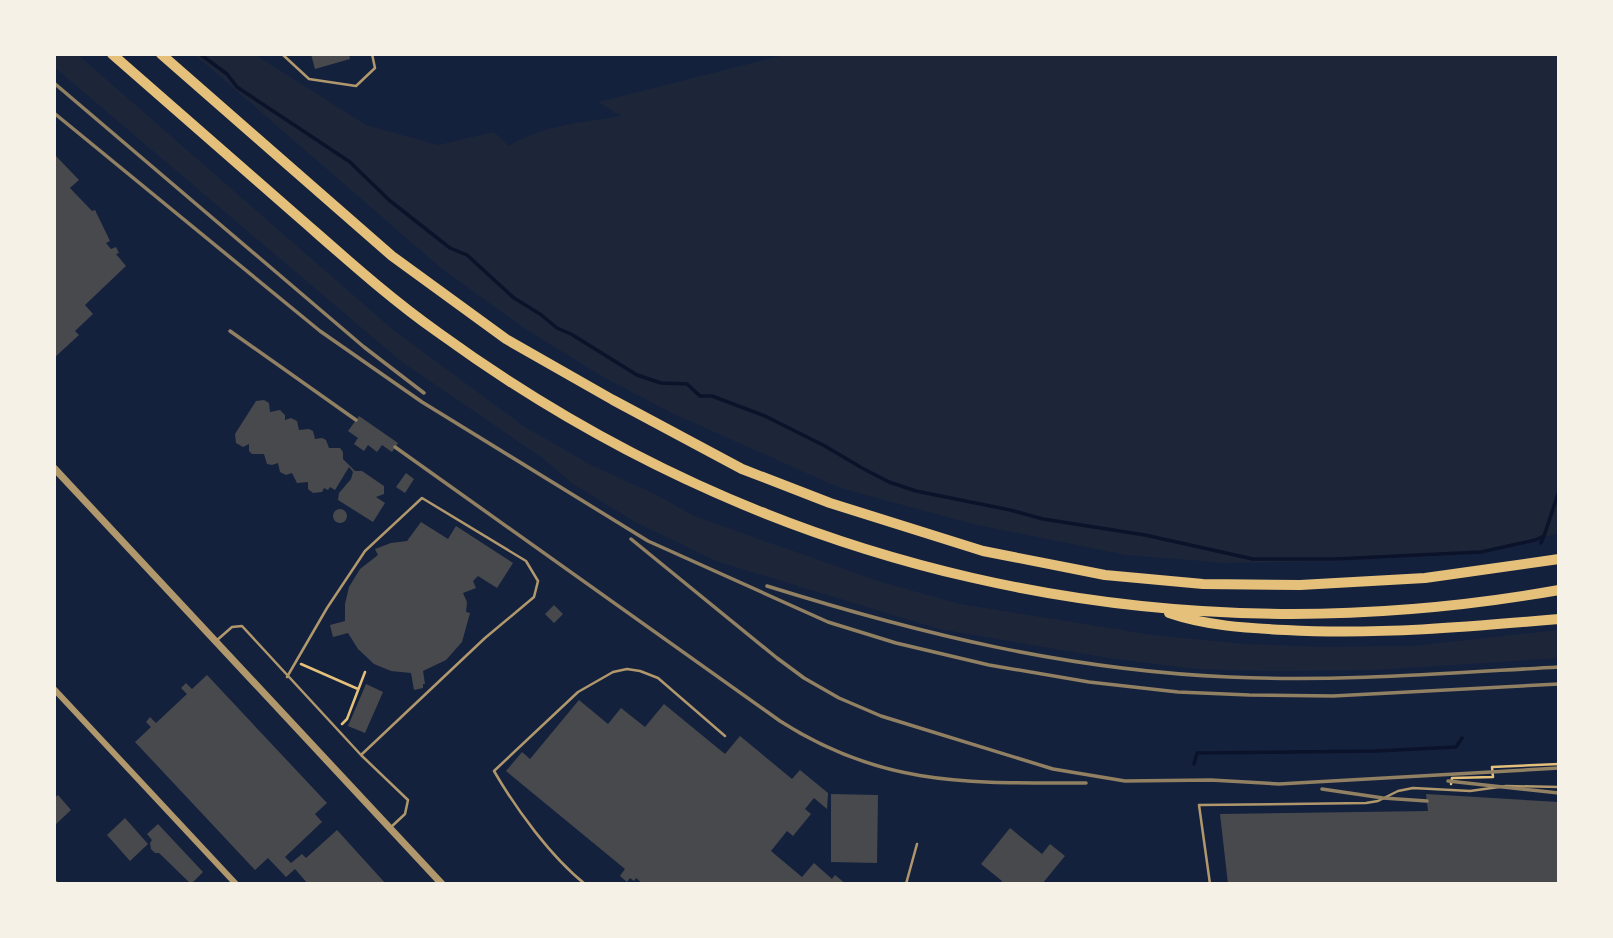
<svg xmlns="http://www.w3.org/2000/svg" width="1613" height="938" viewBox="0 0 1613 938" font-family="Merriweather,serif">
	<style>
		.green { fill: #1d2539 }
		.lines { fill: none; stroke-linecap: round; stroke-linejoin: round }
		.stream { stroke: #0b132b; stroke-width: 3.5 }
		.building { fill: #48494c }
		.path { stroke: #e5c07b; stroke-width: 2.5 }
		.service { stroke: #b1986c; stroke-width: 2.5 }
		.minor { stroke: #b1986c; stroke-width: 6 }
		.tertiary { stroke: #b1986c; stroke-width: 7 }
		.motorway { stroke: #e5c07b; stroke-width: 10 }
		.rail { stroke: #918062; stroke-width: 3.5 }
	</style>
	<rect width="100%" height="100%" fill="#14213d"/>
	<!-- green -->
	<path class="green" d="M54,54H77L392,329L525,427L591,465L657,495L694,516L881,582L960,604L1152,635L1245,644L1320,647L1413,646L1559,630V658L1376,670L1277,671L1195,669L1108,658L939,629L716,561L635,522L572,483L541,457L402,362L54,67Z
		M194,54H254L366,125L438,145L494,132L509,146C543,124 583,123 621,116L598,102L788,54H1559V533L1502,549L1458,555L1334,561L1227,563L1126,555L977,525L840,488L676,415L603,377L524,328L441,268Z"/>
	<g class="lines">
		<!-- stream -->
		<path class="stream" d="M200,54L227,74L237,87L350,162L389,200L450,248L467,255L514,298L540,314L557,328L571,334L637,375L661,383L687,384L700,396H712L765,416L825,446L862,468L889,482L916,491L1010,510L1043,519L1145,535L1253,559H1335L1481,552L1535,540L1544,536L1541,543
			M1544,536L1559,491
			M1194,764L1197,753L1376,751L1456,747L1462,738"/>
	</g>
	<!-- building -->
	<path class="building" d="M311,54H349L350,59L315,69Z
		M54,154L79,180L70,188L92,211L95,210L110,241L106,243L111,249L116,247L119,253L116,254L126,266L85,305L93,314L75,331L79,335L54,358Z
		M264,400L269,403L270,412L280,410L285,415V420L291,418L297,421L299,430L309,429L313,431L315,439L322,438L326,440L329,448H340L343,452V459L355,471H362L384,486V494L376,497L385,503L373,522L338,500L339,493L351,479L353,472L349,467L335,490L330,487L328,490L324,488L322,492L313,493L308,489V482L297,483L292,473L286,475L280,472L278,463L272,465L267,464L264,454H252L249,451V444L243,447L236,443L235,434L256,401Z
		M359,416L398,443L392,452L382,445L377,452L368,445L364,451L354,444L358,438L348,431Z
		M406,473L414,479L405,493L396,487Z
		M333 516a7 7 0 1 1 14 0a7 7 0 1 1-14 0Z
		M421,522L448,539L456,526L513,563L497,588L478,576L473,581L476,588L463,593L467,602L466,612L470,613L462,642L446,660L423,671L425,684H423V688L414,690L411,673L391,671L374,664L358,649L348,633L333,637L330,625L345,621V604L349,587L360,569L378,555L375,549L391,543L407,541Z
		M554,605L563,614L554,623L545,614Z
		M207,675L327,803L315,814L322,822L285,857L291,863L302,854L306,858L337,830L386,884H308L295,869L286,877L268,858L255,870L135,742L151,727L146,722L150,717L156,723L187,694L181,688L186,683L192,689Z
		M366,684L383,692L365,733L348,726Z
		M579,700L608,724L621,708L645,727L664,704L725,754L740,736L792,779L800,770L828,793L827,809L814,798L805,809L811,814L793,836L787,831L771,851L802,877L814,863L832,879L835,875L846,884H643L636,878L634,881L630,878L627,882L620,876L625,869L506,771L522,752L530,759Z
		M831,794L878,795L877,863L831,862Z
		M1426,794L1559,802V884H1228L1220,814L1428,811Z
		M58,795L71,810L54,826V798Z
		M125,818L148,844L130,861L107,835Z
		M158,824L203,872L191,884L159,853H155L151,849L150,843L152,840L147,834Z
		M1010,828L1042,854L1050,844L1065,856L1042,884H1000L1002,881L981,864Z"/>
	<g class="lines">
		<!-- path -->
		<path class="path" d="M301,664L358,689
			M342,724L347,719L365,672
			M1451,784L1452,778L1493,777L1492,767L1559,764"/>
		<!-- service -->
		<path class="service" d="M282,54L309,79L356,86L375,68L372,54
			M216,641L232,627L242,626L361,755L408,800L405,814L390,828
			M287,677L327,608L365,551L422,498L526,561L538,581L534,597L485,638L361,755
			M585,884C551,857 516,809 494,771L578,692L613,672L627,669L640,671L658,678L725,736
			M906,884L917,844
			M1210,884L1199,805L1366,803L1378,801L1398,791L1413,788L1470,791L1506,786L1559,787"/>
		<!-- minor -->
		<path class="minor" d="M54,689L236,884"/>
		<!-- tertiary -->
		<path class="tertiary" d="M54,468L442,884"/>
		<!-- motorway -->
		<path class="motorway" d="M112,54C173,108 234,161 295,214C342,255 388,297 439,333C768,572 1158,661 1559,590
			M161,54L392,256L506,339L613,400L742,469L830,503L983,551L1105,575L1203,584L1300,585L1425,578L1559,559
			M1169,613C1207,626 1246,628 1286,630C1377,635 1468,627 1559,619"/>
		<!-- rail -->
		<path class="rail" d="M54,83L364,347L424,393
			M54,113L320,331L422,402L648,541L828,622L896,643L989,665L1089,682L1178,692L1249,695L1333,696L1559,684
			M230,331L356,420
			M395,447L780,721C883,787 969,783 1086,783
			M631,539L777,658L804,678L839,698L881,716L1053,769L1125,781L1211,780L1279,784L1559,768
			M767,586C921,634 1067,670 1229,677C1339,682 1449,673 1559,667
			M1448,781L1559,793
			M1322,789L1383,798L1427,801
			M54,881L57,884"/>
	</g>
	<!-- border -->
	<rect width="1613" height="938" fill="none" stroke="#f6f1e7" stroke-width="112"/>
</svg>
